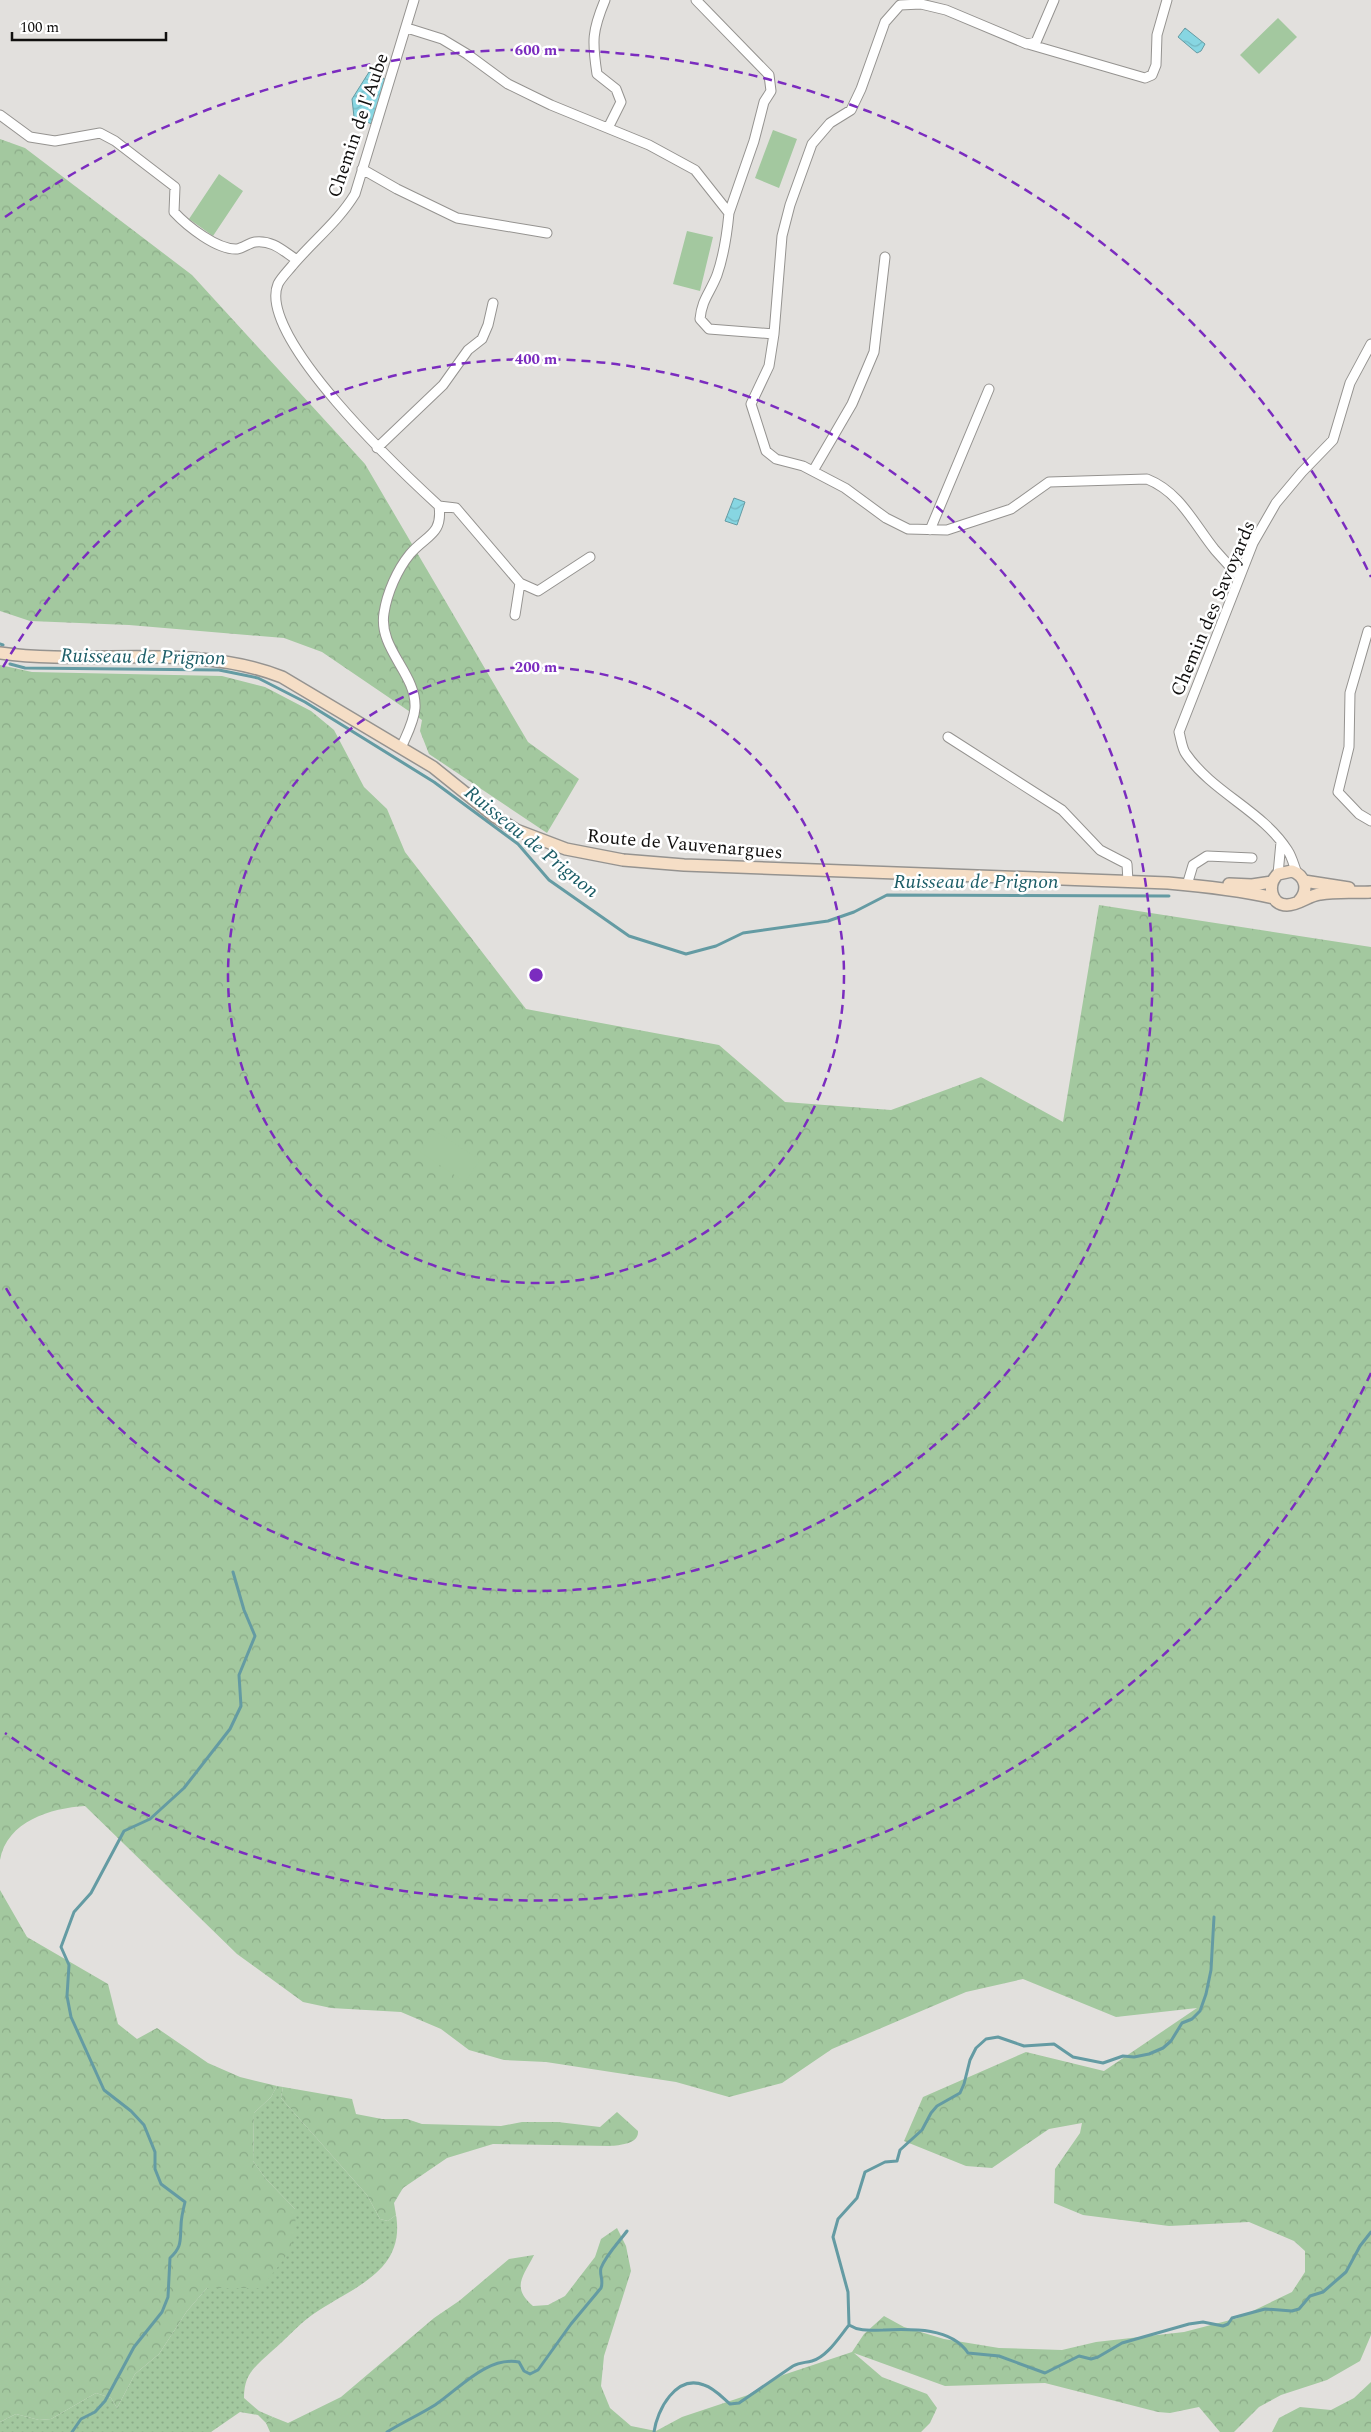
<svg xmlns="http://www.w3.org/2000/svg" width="1371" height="2432" viewBox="0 0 1371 2432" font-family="Spectral,serif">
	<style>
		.grass { fill: url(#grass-dots) }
		.forest { fill: url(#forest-crowns) }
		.garden { fill: #a3c89f }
		.water { fill: url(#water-waves); stroke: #649ba3 }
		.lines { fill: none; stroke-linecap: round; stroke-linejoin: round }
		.stream { stroke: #649ba3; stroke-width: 3 }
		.minor-casing { stroke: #959390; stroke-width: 11 }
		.secondary-casing { stroke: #959390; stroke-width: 14 }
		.minor { stroke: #fff; stroke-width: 9 }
		.secondary { stroke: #f5dec6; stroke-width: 11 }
		.ring { fill: none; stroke: #7b2cbf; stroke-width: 2.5; stroke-dasharray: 9 6 }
		.labels { text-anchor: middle; stroke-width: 5; stroke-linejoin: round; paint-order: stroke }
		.street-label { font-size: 19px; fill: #11100f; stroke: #fff }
		.water-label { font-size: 20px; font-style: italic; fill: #1c5d67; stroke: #fff }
		.centre { fill: #7b2cbf; stroke: #fff; stroke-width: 2.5 }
		.ring-label { font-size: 15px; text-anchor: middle; font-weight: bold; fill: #7b2cbf; stroke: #fff; stroke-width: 5; stroke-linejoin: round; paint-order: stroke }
	</style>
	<defs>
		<pattern id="grass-dots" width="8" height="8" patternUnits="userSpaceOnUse" patternTransform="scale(1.25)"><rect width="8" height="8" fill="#a3c89f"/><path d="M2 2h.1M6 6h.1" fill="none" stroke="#8bab88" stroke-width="1.8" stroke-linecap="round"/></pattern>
		<pattern id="forest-crowns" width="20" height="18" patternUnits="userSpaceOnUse" patternTransform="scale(1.25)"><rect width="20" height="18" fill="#a3c89f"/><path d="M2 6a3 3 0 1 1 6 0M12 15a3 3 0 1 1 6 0" fill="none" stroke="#8bab88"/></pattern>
		<pattern id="water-waves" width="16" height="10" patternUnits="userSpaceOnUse" patternTransform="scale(1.25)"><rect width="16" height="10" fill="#87d6e2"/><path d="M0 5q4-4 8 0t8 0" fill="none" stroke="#74b7c1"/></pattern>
	</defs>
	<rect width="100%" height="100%" fill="#e2e0dd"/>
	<!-- grass -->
	<path class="grass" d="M277,2086L283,2087L281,2098L367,2195L380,2219L388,2221L396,2215C406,2273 350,2288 312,2315C298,2325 285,2340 272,2351C255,2367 244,2373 244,2398L259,2411L273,2417L266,2423L258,2415L240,2412L211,2432H0V2422L16,2414L39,2420L51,2419L96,2393L111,2398L117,2408L135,2374L159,2354L187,2311L207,2288L231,2287L295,2209L266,2179L253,2161L254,2113L271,2097Z"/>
	<!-- forest -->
	<path class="forest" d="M0,139L25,148L192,275L365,464L528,742L579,779L547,833L429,754L420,731L422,720L322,652L284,638L129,625L30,621L0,611Z
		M0,665L32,672L222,676L265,687L311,711L334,730L364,787L387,809L405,852L526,1009L719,1045L785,1102L891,1110L981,1077L1063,1122L1099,905L1371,947V2335L1360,2361L1327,2380L1281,2395L1259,2407L1234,2432H1220L1199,2407L1170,2413L1158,2412L1045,2383L945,2386L854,2353L882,2377L927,2394L937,2408L930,2423L921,2432H270L266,2423L273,2417L288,2423L341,2397L434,2318L459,2301L509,2259L534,2255C523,2277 511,2287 533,2306L548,2305L565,2296L595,2257L601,2239L617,2228L626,2246L631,2271L604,2356L601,2386L610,2408L631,2426L656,2431L682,2417L748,2395L783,2375L852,2352L864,2334L884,2316L904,2327L944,2339L999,2348L1062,2350L1096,2342L1184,2332L1238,2318L1292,2292L1305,2272V2251L1294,2241L1249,2222L1169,2226L1083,2215L1054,2203L1055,2169L1080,2133L1082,2123L1049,2129L992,2168L966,2166L904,2141L923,2097L1026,2052L1104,2071L1197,2008L1116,2017L1023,1979L966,1992L832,2049L782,2083L729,2097L676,2082L546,2062L504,2060L469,2050L441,2029L401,2012L331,2008L303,2002L237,1954L85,1806C51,1808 7,1821 0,1860Z
		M0,1890L27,1937L108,1984L118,2024L137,2039L157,2028L208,2063L240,2077L277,2086L271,2097L254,2113L253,2161L266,2179L295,2209C298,2249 284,2259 261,2288H207L187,2311L159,2354L135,2374L117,2408L111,2398L96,2393L51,2419L39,2420L16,2414L0,2422Z
		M283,2087L352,2099L356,2114L382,2119H407L422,2124L501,2126L522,2122H558L600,2127L617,2112L638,2131C639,2144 620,2145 610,2146L493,2144L447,2158L403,2188L394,2203L396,2215L388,2221L380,2219L367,2195L281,2098Z
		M1371,2382V2432H1272L1279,2418L1300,2407L1331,2410L1354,2398Z"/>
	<!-- garden -->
	<path class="garden" d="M1278,18L1297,37L1259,74L1240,55Z
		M773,130L797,139L779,188L755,178Z
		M219,174L243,191L213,236L189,219Z
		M687,231L713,237L700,291L673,284Z
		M434,1130L480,1160L465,1182L420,1152Z"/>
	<!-- water -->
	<path class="water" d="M1185,28L1205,44L1201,51L1197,53L1178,37Z
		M369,72L385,79L372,124L354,117L352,99Z
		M734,498L745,502L737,525L725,521Z"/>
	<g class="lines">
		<!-- stream -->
		<path class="stream" d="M0,644L3,645
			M10,664L25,668L219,670L258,678L305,702L434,782L518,844L549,880L629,936L686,954L716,946L743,933L828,921L854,912L887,895L1169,896
			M849,2325C860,2332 871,2330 883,2330C911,2329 951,2327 968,2353L999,2356L1045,2373L1079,2356L1091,2359L1098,2357L1122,2343L1189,2324L1203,2322L1223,2326L1228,2324L1232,2318L1265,2309L1292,2311L1299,2309L1310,2296L1323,2292L1346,2272L1360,2246L1371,2232
			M72,2432L81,2419L95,2412L105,2401L134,2347L162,2312L168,2297L170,2258C182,2247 180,2241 181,2226C181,2218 183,2210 185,2202L161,2184L155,2169V2152L144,2125L131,2111L104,2090L71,2017L67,1996L69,1965L61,1947L74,1912L91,1893L124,1831L150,1819L184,1788L230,1729L241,1706L239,1675L255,1636L244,1610L233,1572
			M387,2432C403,2422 419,2415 435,2405C459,2389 487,2356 519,2362L524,2371L530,2374L538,2370L571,2324L601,2288C604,2280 599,2275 601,2268C606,2255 619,2242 627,2231
			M654,2432C657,2410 676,2374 704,2385C714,2388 722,2397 730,2404L739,2403L793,2366C800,2362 805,2363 812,2361C827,2357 840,2336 849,2325L848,2292L833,2237L838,2219L857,2198L865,2172L885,2162L897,2161L900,2150L922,2130L931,2113L937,2106L960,2093L964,2084L970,2060L976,2048L986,2039L998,2037L1024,2046L1054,2044L1073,2057L1103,2063L1123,2056L1134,2057L1149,2054L1163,2048L1171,2041L1182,2023L1192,2019L1200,2011L1206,1994L1211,1970L1214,1917"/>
		<!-- minor casing -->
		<g class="minor-casing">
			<path id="minor" d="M605,0C592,31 592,41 597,74L616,89L621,102L608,128
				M696,0L769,75L771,91L764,102L754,141L729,213
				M407,28L442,39L467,54L508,84L551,105L649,145L695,170L729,213C727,234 724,255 717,275C710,293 702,299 700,319L709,329L774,334L769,366L751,404L766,451L776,459L803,466L845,488L886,518L908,529L947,530L1011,509L1049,482L1147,479C1180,492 1194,524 1215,550C1223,559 1231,568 1239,576
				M1028,44L1145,78L1152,75L1156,65L1157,35L1167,0
				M0,115L30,137L55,141L100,133L115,141L175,187L174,212C187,226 217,250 237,249C243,248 249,243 255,242C273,240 283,251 297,260
				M362,169L397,189L457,218L547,233
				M774,334L782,236L790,205L812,144L830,123L851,110L861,89L885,22L900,5L921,4L946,10L1027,44L1036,42L1054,0
				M377,448L443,385L468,350L482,339L488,325L493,303
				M813,471L852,404L874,352L885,257
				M439,506L456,508L520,583L515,615
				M930,530L989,389
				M520,583L538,591L590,557
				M1368,631L1350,693L1349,747L1338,792L1359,814L1371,821
				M948,737L1062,810L1100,850L1127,864L1128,882
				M401,748C406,736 414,722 415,708C417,674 378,649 384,613C387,593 397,570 410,554C426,535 443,535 439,506C402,472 256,336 278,284C281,278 288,271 292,266C313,241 338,222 355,194L414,0
				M1297,873C1294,866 1292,857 1288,851C1263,811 1213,793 1186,754C1182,749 1181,739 1179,732L1253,543L1276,503L1302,472L1333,440L1350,383L1371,344
				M1278,874L1281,842
				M1187,885L1193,865L1207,856L1252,858"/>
		</g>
		<!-- secondary casing -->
		<g class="secondary-casing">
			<path id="secondary" d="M0,653C92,666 194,642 282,677L433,767L494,816L516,830L566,849L623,860L684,865L1168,883C1203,886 1239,890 1274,898
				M1304,881L1349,888
				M1229,884L1252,885L1272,882
				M1299,901C1309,890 1306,876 1292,871L1278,874C1267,884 1270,905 1287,905C1299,905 1309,895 1320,894C1337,891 1355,893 1371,892"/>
		</g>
		<!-- minor -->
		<use href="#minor" class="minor"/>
		<!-- secondary -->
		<use href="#secondary" class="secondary"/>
	</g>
	<!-- distance rings -->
	<g class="ring">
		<circle cx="536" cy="975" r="308"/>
		<path d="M3 667A616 616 0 1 1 3 1283"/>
		<path d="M1371 1373A925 925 0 0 1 5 1733M5 217A925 925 0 0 1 1371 577"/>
	</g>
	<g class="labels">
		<!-- street labels -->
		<g class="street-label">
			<text transform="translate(357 125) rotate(-71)" y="7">Chemin de l'Aube</text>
			<text transform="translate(1212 608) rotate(-67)" y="7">Chemin des Savoyards</text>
			<text transform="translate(685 843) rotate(5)" y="7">Route de Vauvenargues</text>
		</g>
		<!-- water labels -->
		<g class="water-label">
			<text transform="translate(143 656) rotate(1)" y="7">Ruisseau de Prignon</text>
			<text transform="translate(532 841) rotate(39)" y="7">Ruisseau de Prignon</text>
			<text x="976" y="888">Ruisseau de Prignon</text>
		</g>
	</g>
	<circle cx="536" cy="975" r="8" class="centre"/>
	<g class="ring-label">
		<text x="536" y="55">600 m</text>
		<text x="536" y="364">400 m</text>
		<text x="536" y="672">200 m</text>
	</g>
	<!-- scale -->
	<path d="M12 32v8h154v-8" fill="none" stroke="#11100f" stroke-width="2.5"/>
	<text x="20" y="32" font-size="15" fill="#11100f" stroke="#ffffff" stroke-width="4" paint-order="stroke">100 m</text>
</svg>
